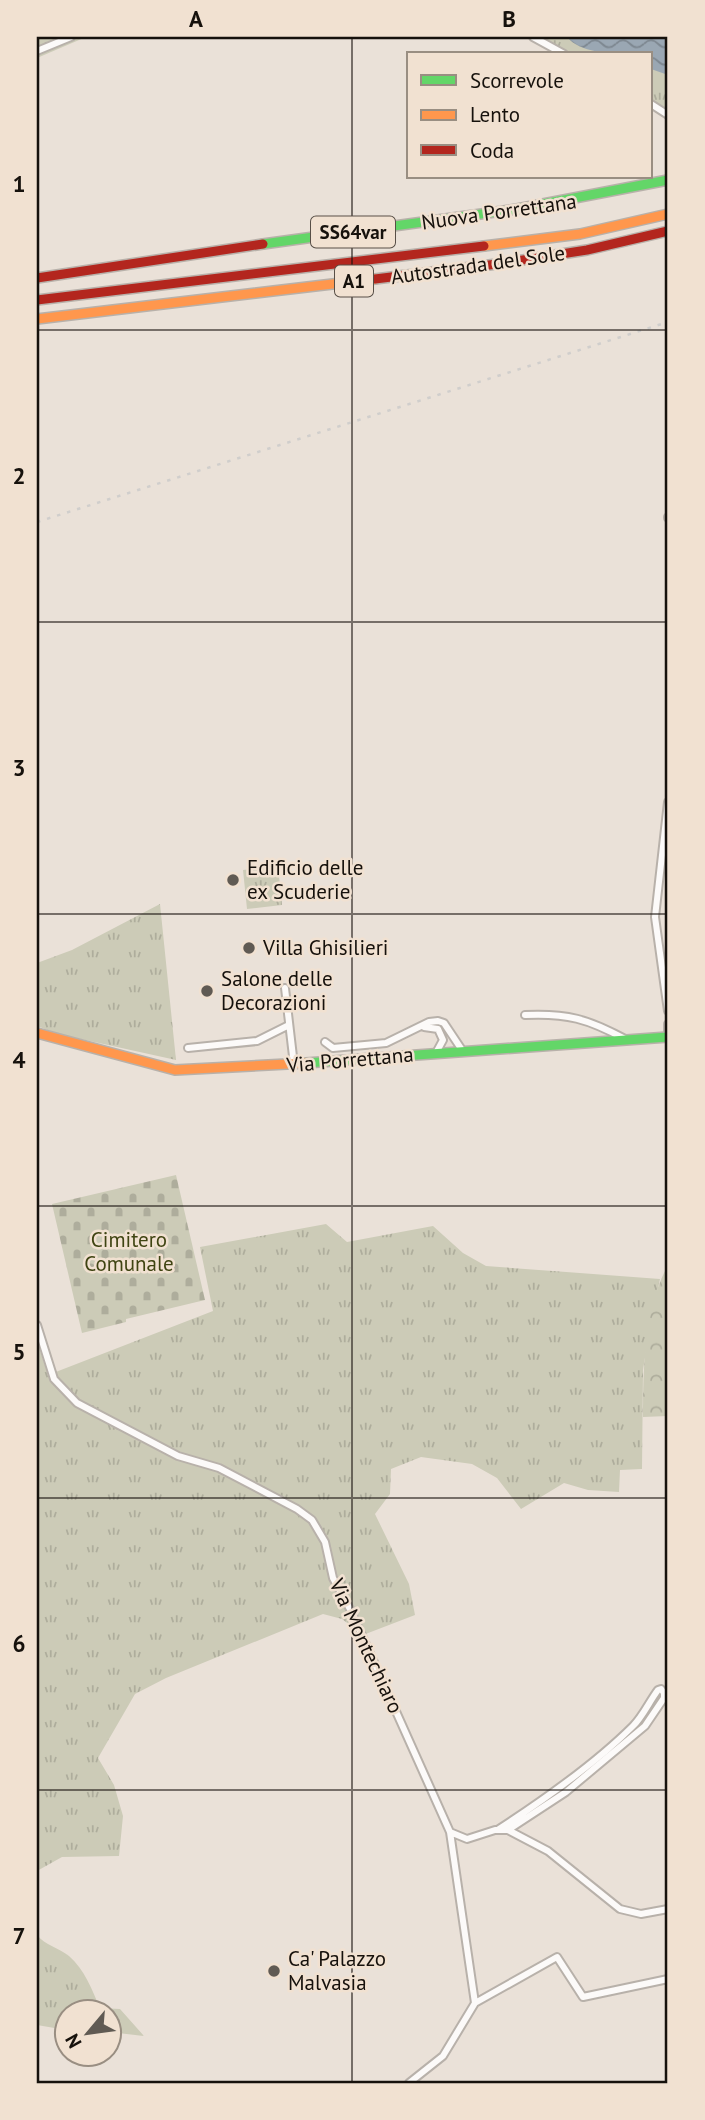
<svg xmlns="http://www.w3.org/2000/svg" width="705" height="2120" viewBox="0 0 705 2120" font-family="'PT Sans',sans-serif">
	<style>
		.grass { fill: url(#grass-tufts) }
		.forest { fill: url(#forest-crowns) }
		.cemetery { fill: url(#cemetery-stones) }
		.water { fill: url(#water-waves) }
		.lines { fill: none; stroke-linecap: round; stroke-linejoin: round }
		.street-casing { stroke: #b8b1aa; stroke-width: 10 }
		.fast-casing { stroke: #b8b1aa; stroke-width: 12 }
		.slow-casing { stroke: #b8b1aa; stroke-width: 12 }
		.jam-casing { stroke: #b8b1aa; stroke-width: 12 }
		.street { stroke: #fcfaf9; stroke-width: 6 }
		.fast { stroke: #63d668; stroke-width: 9 }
		.slow { stroke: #ff974d; stroke-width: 9 }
		.jam { stroke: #b3261e; stroke-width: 9 }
		.rail { stroke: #d0cecc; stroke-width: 2.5; stroke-dasharray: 3.5 7; stroke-linecap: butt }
		.grid { fill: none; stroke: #16110c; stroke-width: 2; stroke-opacity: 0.55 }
		.poi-dot { fill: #605a53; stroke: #f1e1d1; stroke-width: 2.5 }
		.labels { text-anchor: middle; stroke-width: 5; stroke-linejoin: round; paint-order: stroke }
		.shield { fill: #f1e1d1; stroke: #584f47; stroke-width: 2 }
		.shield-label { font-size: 19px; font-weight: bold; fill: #16110c }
		.street-label { font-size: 21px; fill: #16110c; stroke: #f1e1d1 }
		.poi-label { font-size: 21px; fill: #16110c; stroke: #f1e1d1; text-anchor: start }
		.park-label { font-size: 21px; fill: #3f4412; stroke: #f1e1d1 }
		.neatline { fill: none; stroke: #16110c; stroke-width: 2.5 }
		.grid-label { font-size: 23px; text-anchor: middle; font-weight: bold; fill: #16110c }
	</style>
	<defs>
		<pattern id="grass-tufts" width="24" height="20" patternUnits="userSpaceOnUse" patternTransform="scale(1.75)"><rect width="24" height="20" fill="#cccbb7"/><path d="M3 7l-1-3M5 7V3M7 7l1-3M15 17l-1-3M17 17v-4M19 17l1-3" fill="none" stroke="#aead9c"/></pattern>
		<pattern id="forest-crowns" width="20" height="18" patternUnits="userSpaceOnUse" patternTransform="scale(1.75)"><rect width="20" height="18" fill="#cccbb7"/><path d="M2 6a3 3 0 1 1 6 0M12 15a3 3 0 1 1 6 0" fill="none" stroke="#aead9c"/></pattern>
		<pattern id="cemetery-stones" width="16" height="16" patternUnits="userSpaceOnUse" patternTransform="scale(1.75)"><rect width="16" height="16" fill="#cccbb7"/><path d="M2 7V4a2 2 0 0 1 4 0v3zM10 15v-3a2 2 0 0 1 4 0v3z" fill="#aead9c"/></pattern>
		<pattern id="water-waves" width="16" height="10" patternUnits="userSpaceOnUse" patternTransform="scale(1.75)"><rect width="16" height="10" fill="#9aa7b3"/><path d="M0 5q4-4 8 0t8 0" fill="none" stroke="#7d8790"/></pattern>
	</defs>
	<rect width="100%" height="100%" fill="#eae1d8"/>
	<!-- grass -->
	<path class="grass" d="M37,37H86L37,58Z
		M541,37H668V113L651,103V54H567L541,40Z
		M278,866L282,905L247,909L243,870Z
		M160,904L176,1060L58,1034L37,1026V963L72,950Z
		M326,1224L347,1242L433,1226L463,1253L486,1266L660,1279L651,1320L643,1370L642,1469L620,1470L619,1492L588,1490L564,1483L521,1509L497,1478L472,1464L421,1457L391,1469L390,1494L375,1514L409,1584L415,1615L363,1635L342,1619L323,1614L166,1678L135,1694L98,1758L114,1785L123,1816L119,1856L62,1857L37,1871V1341L48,1375L213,1311L200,1247Z
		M37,1935C45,1945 59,1948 69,1956C85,1970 92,1990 100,2008L120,2009L144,2036L109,2032L108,2011H66V2030L37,2025Z"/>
	<!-- forest -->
	<path class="forest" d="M668,1265V1416L643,1417C643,1368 644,1309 668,1265Z"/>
	<!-- cemetery -->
	<path class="cemetery" d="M176,1175L205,1300L126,1319V1322L82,1333L52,1204Z"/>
	<!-- water -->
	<path class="water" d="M567,37H668V75L651,69V54C627,54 584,57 567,37Z"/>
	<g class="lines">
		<!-- street casing -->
		<g class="street-casing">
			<path id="street" d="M533,37L564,54
				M37,51L71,37
				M651,104L668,115
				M668,517V518
				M668,802L655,917L668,1011
				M285,988L294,1065
				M525,1015C567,1013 588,1019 625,1039
				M424,1027L438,1029L443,1040L436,1053
				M668,1037V1024
				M325,1042L333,1048L386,1043L429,1022L438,1021L444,1023L462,1050
				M188,1048L257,1041L289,1025
				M37,1325L54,1379L77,1403L178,1456L219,1468L297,1509L312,1520L325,1542L333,1578L351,1611L450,1832L467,1839L495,1830H508L548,1851L620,1909L641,1914L668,1909
				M499,1829C542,1801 597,1762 633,1726C643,1716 649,1702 658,1690L661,1689L664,1693V1698L645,1726L566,1792L508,1830
				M450,1832L475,2003
				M409,2083L443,2056L475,2003L557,1957L583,1997L668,1979"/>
		</g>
		<!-- fast casing -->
		<g class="fast-casing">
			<path id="fast" d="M263,244L517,209L668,180
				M306,1063L668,1037"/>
		</g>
		<!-- slow casing -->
		<g class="slow-casing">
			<path id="slow" d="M484,246L580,234L668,214
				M37,319L375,279
				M37,1033L175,1070L306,1063"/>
		</g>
		<!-- jam casing -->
		<g class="jam-casing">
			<path id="jam" d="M37,278L263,244
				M375,279L497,264L587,250L668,231
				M37,300L484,246"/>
		</g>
		<!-- street -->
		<use href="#street" class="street"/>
		<!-- fast -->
		<use href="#fast" class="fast"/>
		<!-- slow -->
		<use href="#slow" class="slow"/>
		<!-- jam -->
		<use href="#jam" class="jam"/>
		<!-- rail -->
		<path class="rail" d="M37,522L668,322"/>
	</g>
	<!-- grid -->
	<path class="grid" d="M352,37V2083M37,330H668M37,622H668M37,914H668M37,1206H668M37,1498H668M37,1790H668"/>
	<!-- markers -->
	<g class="poi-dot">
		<circle cx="233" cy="880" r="7"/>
		<circle cx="249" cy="948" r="7"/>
		<circle cx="207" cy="991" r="7"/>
		<circle cx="274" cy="1971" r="7"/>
	</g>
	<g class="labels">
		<!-- shield labels -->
		<g class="shield">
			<rect x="311" y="216.5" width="84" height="31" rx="5"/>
			<rect x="335" y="265.5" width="38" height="31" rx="5"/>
		</g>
		<g class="shield-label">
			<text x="353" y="239">SS64var</text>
			<text x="354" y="288">A1</text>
		</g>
		<!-- street labels -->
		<g class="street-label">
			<text transform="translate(499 212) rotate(-8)" y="7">Nuova Porrettana</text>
			<text transform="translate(478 265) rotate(-8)" y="7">Autostrada del Sole</text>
			<text transform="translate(350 1060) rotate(-5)" y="7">Via Porrettana</text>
			<text transform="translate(366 1646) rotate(65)" y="7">Via Montechiaro</text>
		</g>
		<!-- poi labels -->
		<g class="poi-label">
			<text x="247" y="875">Edificio delle<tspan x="247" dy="24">ex Scuderie</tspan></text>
			<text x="263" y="955">Villa Ghisilieri</text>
			<text x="221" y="986">Salone delle<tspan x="221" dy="24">Decorazioni</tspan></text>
			<text x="288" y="1966">Ca' Palazzo<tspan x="288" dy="24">Malvasia</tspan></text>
		</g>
		<!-- park labels -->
		<g class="park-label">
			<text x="129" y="1247">Cimitero<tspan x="129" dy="24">Comunale</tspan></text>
		</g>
	</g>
	<!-- border -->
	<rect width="705" height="2120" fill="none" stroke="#f1e1d1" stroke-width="77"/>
	<!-- legend -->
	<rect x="407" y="52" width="245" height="126" fill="#f1e1d1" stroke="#998e82" stroke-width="2"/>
	<rect x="421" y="75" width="35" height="10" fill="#63d668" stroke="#998e82" stroke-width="2"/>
	<text x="470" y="88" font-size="21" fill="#16110c">Scorrevole</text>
	<rect x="421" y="110" width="35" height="10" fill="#ff974d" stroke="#998e82" stroke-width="2"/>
	<text x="470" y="122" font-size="21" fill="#16110c">Lento</text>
	<rect x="421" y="145" width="35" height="10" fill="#b3261e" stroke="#998e82" stroke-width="2"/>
	<text x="470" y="158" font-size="21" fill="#16110c">Coda</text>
	<!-- north arrow -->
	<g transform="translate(88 2033) rotate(241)"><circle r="33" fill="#f1e1d1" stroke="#998e82" stroke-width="2"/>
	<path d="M0-5L12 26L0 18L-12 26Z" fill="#605a53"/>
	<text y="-10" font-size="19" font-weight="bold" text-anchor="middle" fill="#16110c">N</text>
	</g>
	<rect x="38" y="38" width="628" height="2044" class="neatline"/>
	<g class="grid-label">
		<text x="196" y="27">A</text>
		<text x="509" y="27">B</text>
		<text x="19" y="192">1</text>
		<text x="19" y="484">2</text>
		<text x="19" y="776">3</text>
		<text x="19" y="1068">4</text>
		<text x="19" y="1360">5</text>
		<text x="19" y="1652">6</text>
		<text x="19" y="1944">7</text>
	</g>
</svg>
